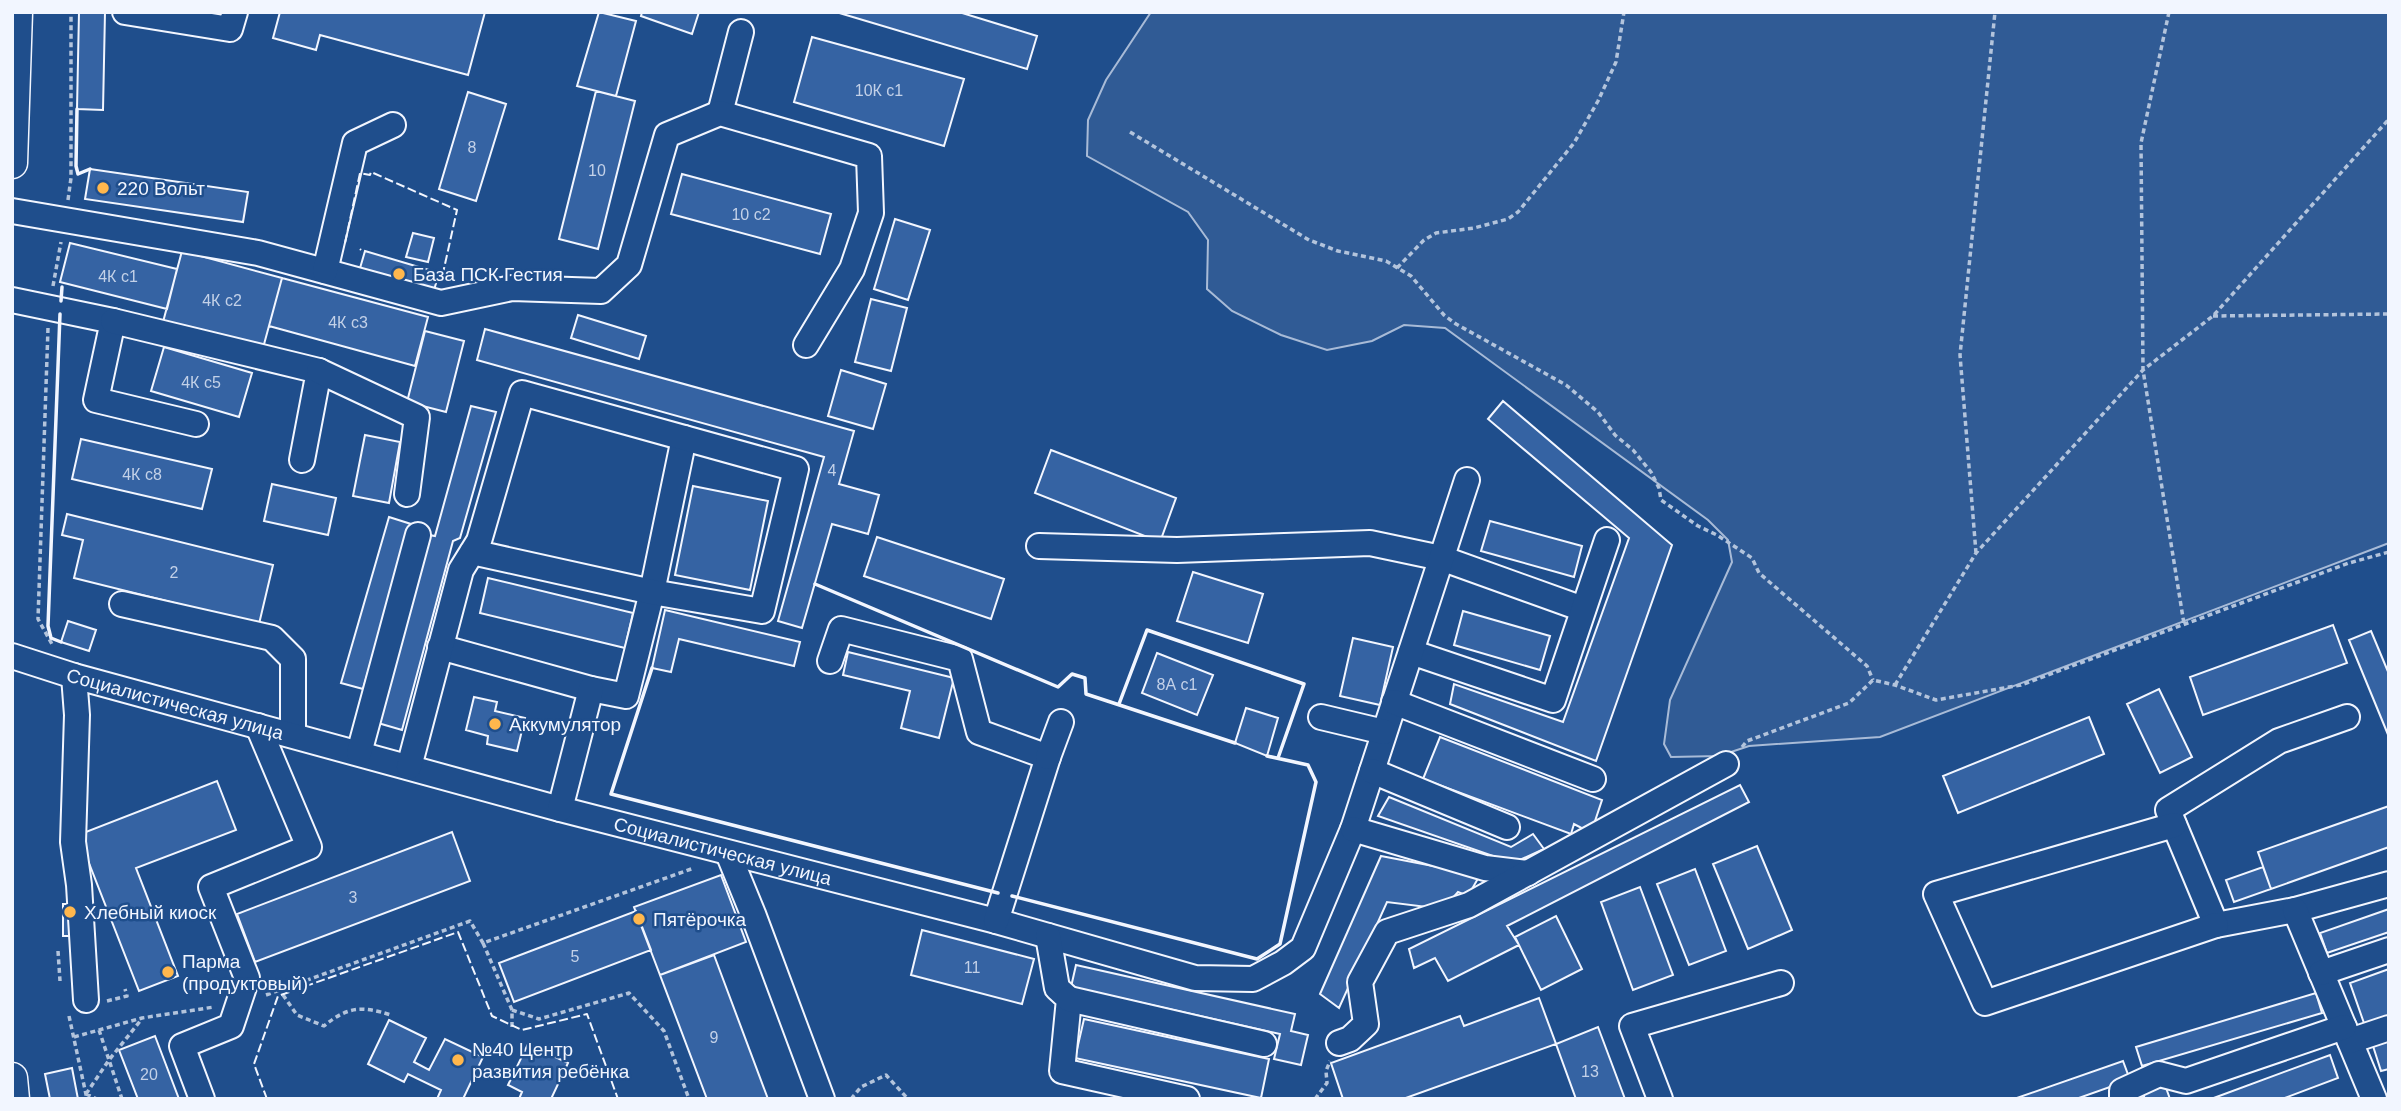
<svg xmlns="http://www.w3.org/2000/svg" width="2401" height="1111" viewBox="0 0 2401 1111" font-family="Helvetica,sans-serif">
	<style>
		.green { fill: #305b95; stroke: #a8bbd7; stroke-width: 2 }
		.building { fill: #3563a3; stroke: #f2f6ff; stroke-width: 2 }
		.lines { fill: none; stroke-linecap: round; stroke-linejoin: round }
		.minor-casing { stroke: #f2f6ff; stroke-width: 28 }
		.major-casing { stroke: #f2f6ff; stroke-width: 33 }
		.path { stroke: #b3c4dc; stroke-width: 3.5; stroke-dasharray: 5 3.5; stroke-linecap: butt }
		.minor { stroke: #1f4e8c; stroke-width: 24 }
		.major { stroke: #1f4e8c; stroke-width: 30 }
		.fence { stroke: #f2f6ff; stroke-width: 2; stroke-dasharray: 9 3.5; stroke-linecap: butt }
		.wall { stroke: #f2f6ff; stroke-width: 3.5 }
		.poi-dot { fill: #ffb74d; stroke: #1f4e8c; stroke-width: 2.5 }
		.labels { text-anchor: middle; stroke-width: 5; stroke-linejoin: round; paint-order: stroke }
		.number-label { font-size: 16px; fill: #c3d1e8 }
		.poi-label { font-size: 19px; fill: #f2f6ff; stroke: #1f4e8c; text-anchor: start }
		.street-label { font-size: 19px; fill: #f2f6ff; stroke: #1f4e8c }
	</style>
	<rect width="100%" height="100%" fill="#1f4e8c"/>
	<!-- green -->
	<path class="green" d="M1151,12H2389V543L1880,737L1749,746L1719,756L1671,757L1664,744L1670,700L1732,562L1728,540L1708,520L1445,328L1404,325L1372,341L1327,350L1281,335L1232,311L1207,289L1208,240L1188,212L1087,156L1088,120L1106,80Z"/>
	<!-- building -->
	<path class="building" d="M79,12H105L103,110L77,109Z
		M280,12H485L468,75L320,35L316,50L273,38Z
		M599,12L636,21L616,96L577,86Z
		M642,12H699L692,34L641,16Z
		M836,12H959L1037,36L1027,69Z
		M812,37L964,79L944,146L794,102Z
		M596,91L635,101L598,249L559,239Z
		M468,92L506,104L476,201L439,189Z
		M90,169L248,192L243,222L85,199Z
		M682,174L831,214L820,254L671,214Z
		M895,219L930,230L908,300L874,289Z
		M413,233L434,238L428,262L406,257Z
		M70,243L177,269L167,309L60,282Z
		M182,251L282,278L263,348L163,322Z
		M365,251L439,273L432,297L358,275Z
		M282,278L428,317L415,366L269,326Z
		M871,299L907,308L891,371L855,362Z
		M578,315L646,336L639,359L571,338Z
		M485,329L854,431L839,484L879,495L868,534L832,524L802,628L778,621L824,457L477,360Z
		M425,331L464,341L446,412L407,402Z
		M164,347L252,373L239,417L151,391Z
		M841,370L886,384L873,429L828,416Z
		M1503,401L1672,545L1596,761L1450,704L1454,684L1563,722L1629,538L1488,419Z
		M471,406L496,412L460,538L453,541L402,730L378,723L429,535L435,536Z
		M365,435L400,442L389,503L353,496Z
		M81,439L212,469L202,509L72,479Z
		M1051,450L1176,498L1160,542L1035,493Z
		M272,484L336,498L328,535L264,521Z
		M693,486L768,501L750,590L675,575Z
		M67,514L273,565L259,624L74,578L83,540L62,535Z
		M389,517L411,524L363,689L341,683Z
		M1490,521L1582,546L1574,577L1481,551Z
		M877,537L1004,579L991,619L864,576Z
		M1193,572L1263,594L1248,643L1177,621Z
		M488,578L633,613L625,648L480,613Z
		M665,610L800,642L794,666L679,639L671,672L652,668Z
		M1463,611L1550,636L1540,670L1454,645Z
		M68,621L96,630L89,651L61,642Z
		M2333,625L2347,663L2203,715L2190,677Z
		M2371,631L2389,674V737L2349,640Z
		M1353,638L1393,647L1380,705L1340,696Z
		M848,652L954,678L939,738L901,728L910,691L843,675Z
		M1157,653L1213,675L1197,715L1142,693Z
		M2159,689L2192,757L2160,773L2127,704Z
		M474,697L497,702L495,711L525,718L517,751L487,744L488,736L466,730Z
		M1246,708L1278,718L1267,756L1235,743Z
		M2089,717L2104,754L1958,813L1943,776Z
		M1440,737L1602,800L1591,833L1574,824L1571,834L1423,779Z
		M217,781L236,830L136,868L178,976L139,991L78,835Z
		M1740,785L1749,802L1507,926L1519,945L1448,981L1435,958L1414,968L1409,949Z
		M1389,797L1511,847L1533,834L1544,849L1513,863L1378,816Z
		M2389,806V847L2271,889L2258,852Z
		M452,832L470,881L255,962L237,914Z
		M1757,846L1792,930L1748,949L1713,864Z
		M1381,856L1480,875L1468,896L1458,892L1443,909L1387,902L1339,1008L1320,994Z
		M2263,867L2271,889L2234,902L2226,880Z
		M1695,869L1726,951L1689,965L1657,884Z
		M721,875L746,942L660,975L634,907Z
		M1640,887L1673,975L1633,990L1601,902Z
		M63,904H76V936H63Z
		M2389,909V932L2327,953L2320,933Z
		M636,911L651,950L514,1002L499,963Z
		M1556,916L1582,969L1541,990L1515,937Z
		M922,930L1034,959L1022,1004L911,975Z
		M714,955L768,1099H707L660,975Z
		M1076,965L1295,1014L1291,1031L1308,1035L1301,1065L1274,1059L1280,1034L1071,987Z
		M2389,969V1018L2365,1026L2350,983Z
		M2316,993L2322,1013L2142,1066L2136,1047Z
		M1539,998L1556,1044L1403,1099H1343L1331,1063L1460,1016L1464,1026Z
		M1084,1019L1269,1059L1261,1098L1075,1058Z
		M389,1020L426,1038L414,1062L429,1070L445,1039L483,1057L463,1099H437L441,1090L408,1074L404,1082L368,1064Z
		M1598,1027L1625,1099H1576L1556,1044Z
		M155,1036L179,1099H138L119,1050Z
		M2389,1041V1069L2381,1071L2373,1046Z
		M528,1044L568,1063L551,1099H519L522,1092L508,1085Z
		M2330,1055L2338,1078L2282,1099H2211Z
		M2123,1061L2130,1080L2076,1099H2014Z
		M72,1068L78,1099H50L45,1074Z
		M2165,1085L2170,1099H2145L2143,1094Z"/>
	<g class="lines">
		<!-- minor casing -->
		<g class="minor-casing">
			<g id="minor">
				<path d="M125,12L230,29L235,12"/>
				<path d="M720,113L741,32"/>
				<path d="M12,211L258,253L441,303L512,288L601,291L629,265L667,135L720,113L869,156L871,213L852,269L806,345"/>
				<path d="M325,271L355,143L393,125"/>
				<path d="M12,300L113,321L96,400L196,424"/>
				<path d="M113,321L319,371L302,460"/>
				<path d="M319,371L417,417L407,494"/>
				<path d="M1039,546L1177,550L1370,543L1441,558L1583,609"/>
				<path d="M122,604L272,638L293,659V735"/>
				<path d="M440,647L591,689L626,696L652,592L684,438"/>
				<path d="M1411,652L1553,700L1607,540"/>
				<path id="s1" d="M12,656L74,676L560,809L996,921L1195,978L1253,979L1283,963L1303,948L1353,829L1467,480"/>
				<path d="M830,661L841,629L960,659L979,732L1048,757L996,921"/>
				<path d="M74,676L77,715L73,842L79,885L86,1000"/>
				<path d="M1394,702L1593,779"/>
				<path d="M1321,717L1384,732"/>
				<path d="M2347,717L2279,741L2168,810L2216,925L2295,910L2389,884"/>
				<path d="M359,753L418,535"/>
				<path d="M1048,757L1061,722"/>
				<path d="M409,767L461,570L479,541L522,393L796,469L762,611L652,592L472,552"/>
				<path d="M1372,771L1507,827"/>
				<path d="M560,809L591,689"/>
				<path d="M2174,825L1936,894L1985,1003L2216,925"/>
				<path d="M1353,829L1485,868L1528,873"/>
				<path d="M728,853L753,914L822,1099"/>
				<path d="M2295,910L2374,1099"/>
				<path d="M1048,936L1057,988L1069,999L1062,1071L1187,1099"/>
				<path d="M2321,973L2389,950"/>
				<path d="M1069,999L1264,1044"/>
				<path d="M2350,1041L2389,1028"/>
				<path d="M1339,1043L1350,1039L1366,1024L1360,982L1387,932L1469,905L1726,764"/>
				<path d="M202,1099L182,1046L231,1026L247,978L211,887L309,847L258,726"/>
				<path d="M1660,1099L1632,1026L1781,983"/>
				<path d="M2122,1099V1091L2159,1074L2186,1081L2344,1027"/>
			</g>
		</g>
		<!-- major casing -->
		<g class="major-casing">
			<path id="major" d="M12,163L17,12
				M12,1078L14,1099"/>
		</g>
		<!-- path -->
		<path class="path" d="M2169,12L2141,143L2143,370L2184,624
			M1130,132L1309,240L1338,251L1386,261L1411,276L1444,315L1456,324L1566,385L1598,412L1615,435L1633,450L1651,472L1659,488L1661,500L1698,526L1717,535L1752,558L1759,573L1867,666L1873,680
			M68,200L71,178V12
			M1397,268L1424,240L1436,233L1474,228L1508,219L1518,212L1574,143L1598,101L1616,62L1624,12
			M53,286L61,242
			M2213,316L2389,314
			M48,328L38,619L53,646
			M1976,553L1960,355L1995,12
			M1895,685L1976,553L2143,370L2213,316L2389,119
			M1742,747L1747,741L1849,703L1873,680L1895,685L1936,700L2021,685L2349,563L2389,552
			M58,951L60,981
			M266,995L470,921L483,943
			M283,995L297,1015L324,1026C348,1006 362,1006 391,1015
			M107,1001L127,996L125,989
			M512,1010L539,1019L629,993L664,1031L689,1099
			M69,1016L87,1099
			M512,1027V1010L483,943L694,868
			M99,1030L122,1099
			M74,1037L142,1018L214,1007
			M86,1094L109,1060L141,1020
			M86,1094L97,1099
			M851,1099L861,1087L886,1075L908,1099
			M1315,1099L1327,1083L1326,1071L1330,1061"/>
		<!-- minor -->
		<use href="#minor" class="minor"/>
		<!-- major -->
		<use href="#major" class="major"/>
		<!-- fence -->
		<path class="fence" d="M345,243L360,173L370,175L371,172L457,210L443,273H439
			M360,249L361,250
			M267,1099L254,1064L278,996L458,932L492,1016L522,1030L587,1014L618,1099"/>
		<!-- wall -->
		<path class="wall" d="M77,109L76,166L78,174L90,169
			M61,301L62,287
			M60,314L48,626L51,638L61,642
			M815,584L1058,687L1072,674L1085,678L1086,694L1235,743
			M652,668L611,794L998,893
			M1119,704L1147,630L1304,684L1278,758
			M1012,896L1257,959L1280,944L1316,782L1308,765L1267,756"/>
	</g>
	<!-- markers -->
	<g class="poi-dot">
		<circle cx="103" cy="188" r="7"/>
		<circle cx="399" cy="274" r="7"/>
		<circle cx="495" cy="724" r="7"/>
		<circle cx="70" cy="912" r="7"/>
		<circle cx="639" cy="919" r="7"/>
		<circle cx="168" cy="972" r="7"/>
		<circle cx="458" cy="1060" r="7"/>
	</g>
	<g class="labels">
		<!-- number labels -->
		<g class="number-label">
			<text x="879" y="96">10К с1</text>
			<text x="472" y="153">8</text>
			<text x="597" y="176">10</text>
			<text x="751" y="220">10 с2</text>
			<text x="118" y="282">4К с1</text>
			<text x="222" y="306">4К с2</text>
			<text x="348" y="328">4К с3</text>
			<text x="201" y="388">4К с5</text>
			<text x="832" y="476">4</text>
			<text x="142" y="480">4К с8</text>
			<text x="174" y="578">2</text>
			<text x="1177" y="690">8А с1</text>
			<text x="353" y="903">3</text>
			<text x="575" y="962">5</text>
			<text x="972" y="973">11</text>
			<text x="714" y="1043">9</text>
			<text x="1590" y="1077">13</text>
			<text x="149" y="1080">20</text>
		</g>
		<!-- poi labels -->
		<g class="poi-label">
			<text x="117" y="195">220 Вольт</text>
			<text x="413" y="281">База ПСК Гестия</text>
			<text x="509" y="731">Аккумулятор</text>
			<text x="84" y="919">Хлебный киоск</text>
			<text x="653" y="926">Пятёрочка</text>
			<text x="182" y="968">Парма<tspan x="182" dy="22">(продуктовый)</tspan></text>
			<text x="472" y="1056">№40 Центр<tspan x="472" dy="22">развития ребёнка</tspan></text>
		</g>
		<!-- street labels -->
		<g class="street-label">
			<text dy="7" stroke="none"><textPath href="#s1" startOffset="170">Социалистическая улица</textPath></text>
			<text dy="7" stroke="none"><textPath href="#s1" startOffset="737">Социалистическая улица</textPath></text>
		</g>
	</g>
	<!-- border -->
	<rect width="2401" height="1111" fill="none" stroke="#f2f6ff" stroke-width="28"/>
</svg>
